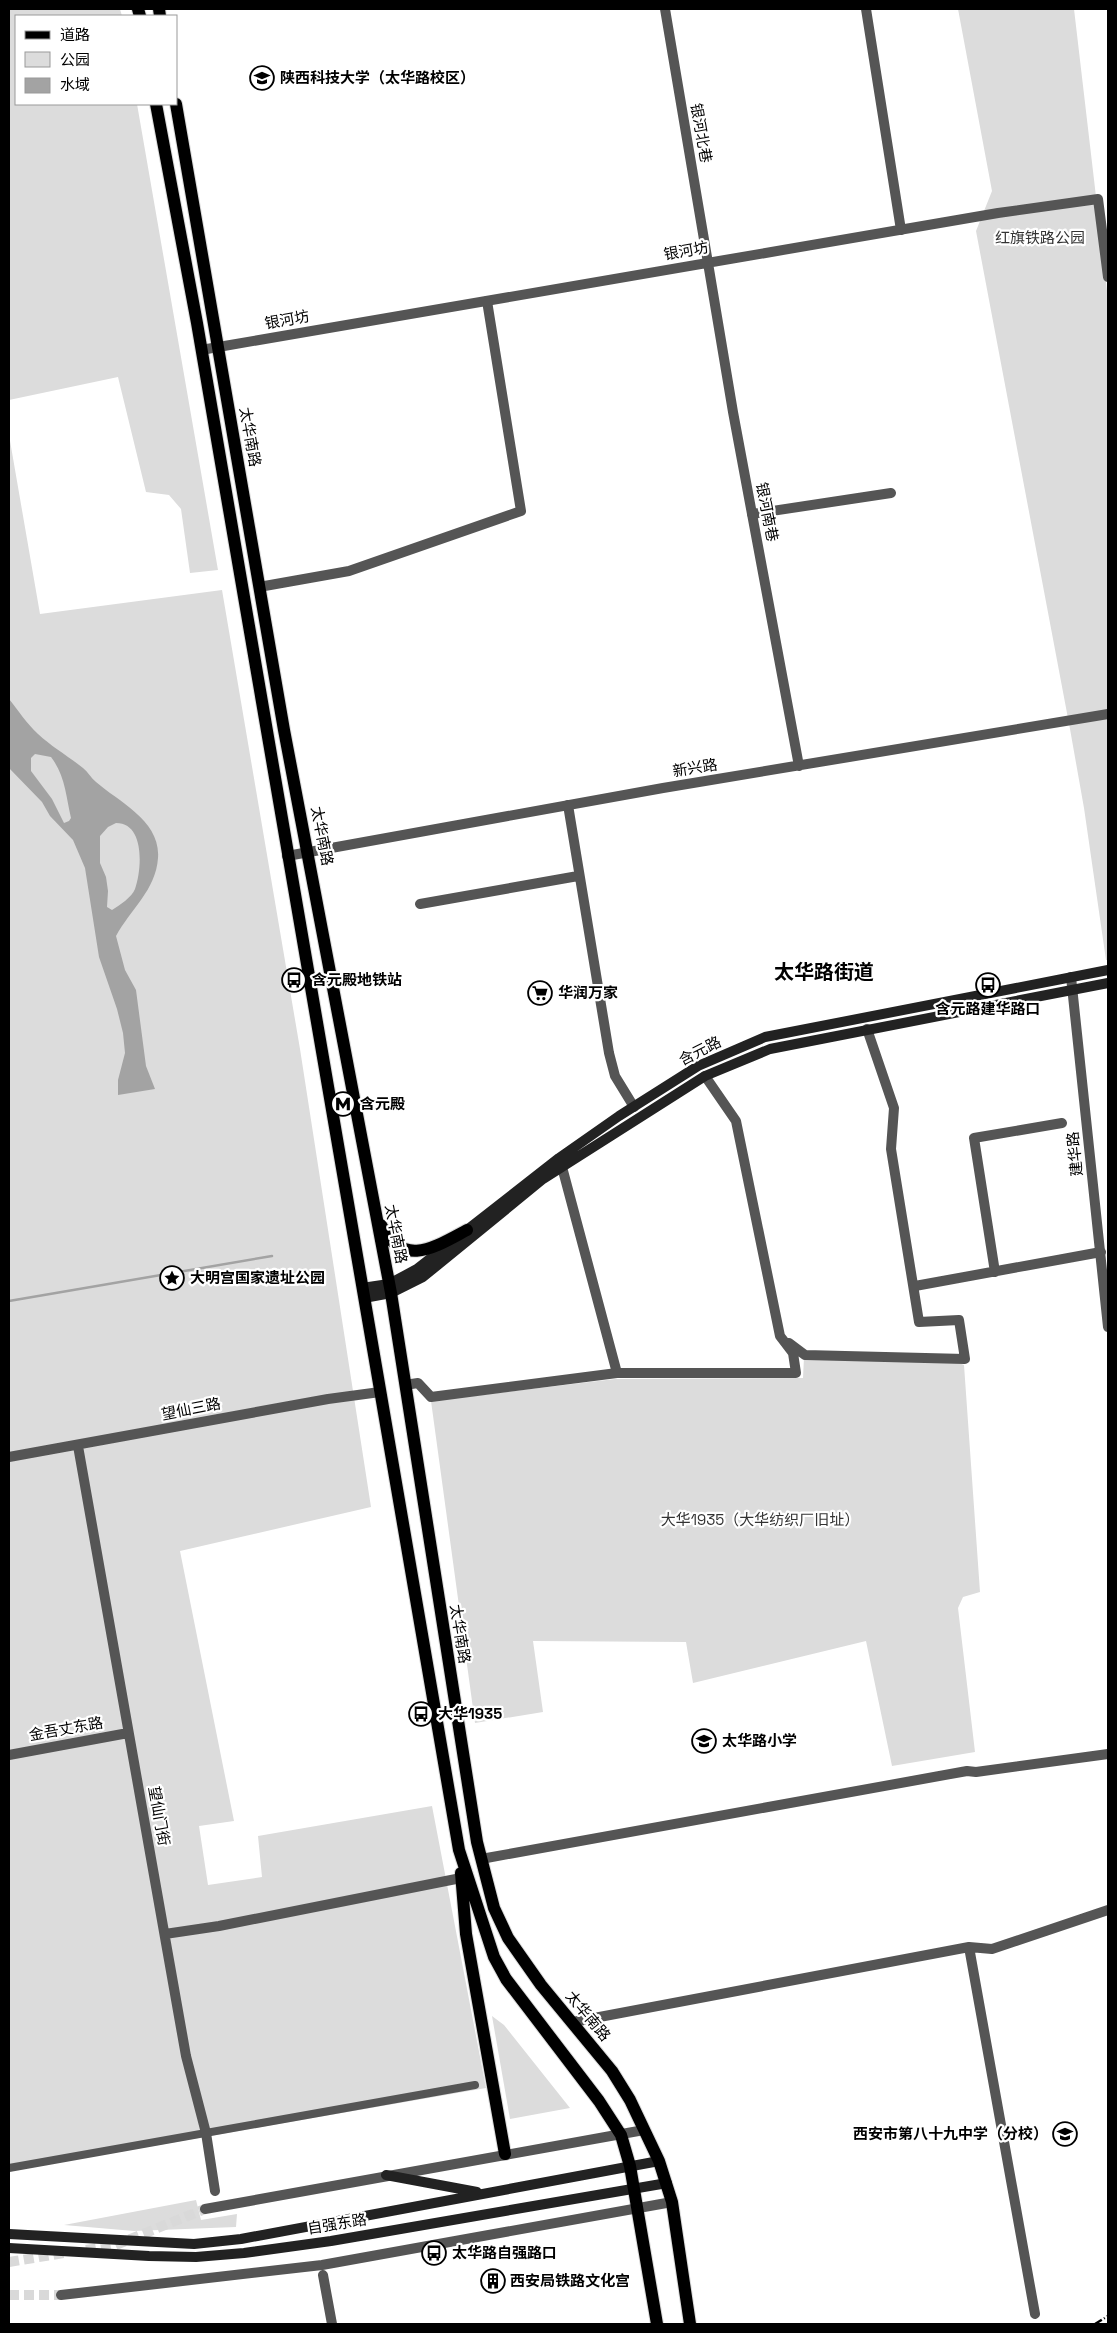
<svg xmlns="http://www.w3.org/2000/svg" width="1117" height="2333" viewBox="0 0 1117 2333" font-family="'Space Grotesk','Noto Sans SC',sans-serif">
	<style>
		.green { fill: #dcdcdc }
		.water { fill: #a3a3a3; fill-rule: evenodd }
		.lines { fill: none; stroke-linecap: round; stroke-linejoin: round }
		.stream { stroke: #a3a3a3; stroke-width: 2.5 }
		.minor-tunnel { stroke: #d9d9d9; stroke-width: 10; stroke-dasharray: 10 5; stroke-linecap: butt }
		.primary-casing { stroke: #dbdbdb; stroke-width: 14 }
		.pedestrian { stroke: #555; stroke-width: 8 }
		.minor { stroke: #555; stroke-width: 10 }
		.tertiary { stroke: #555; stroke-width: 10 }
		.secondary { stroke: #222; stroke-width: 10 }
		.primary { stroke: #000; stroke-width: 12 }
		.rail { stroke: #000; stroke-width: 2.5; stroke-dasharray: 8 2.5 1 2.5; stroke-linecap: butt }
		.labels { text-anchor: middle; stroke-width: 4.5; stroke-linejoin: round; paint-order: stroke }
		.poi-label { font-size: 15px; font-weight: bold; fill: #000; stroke: #fff; text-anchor: start }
		.street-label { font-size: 15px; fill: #000; stroke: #fff }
		.park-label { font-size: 15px; fill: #333; stroke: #fff }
		.district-label { font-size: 20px; font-weight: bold; fill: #000; stroke: #fff }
	</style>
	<rect width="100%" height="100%" fill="#fff"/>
	<!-- green -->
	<path class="green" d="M9,9H120L122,16H16V104H137L218,570L190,573L181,509L169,495L146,492L118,377L9,400Z
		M958,9H1074L1108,299V960H1106L1084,808L1070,729L976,231L992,191Z
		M9,435L40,614L222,590L300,1049L371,1507L180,1551L234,1821L199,1826L208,1885L262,1877L258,1836L432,1806L486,2088L9,2171Z
		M804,1357L952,1360L964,1365L980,1592L963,1597L958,1608L975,1752L892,1766L866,1641L693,1683L686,1642L533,1641L543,1712L475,1723L431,1401L615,1379L803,1378Z
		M492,2016L504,2025L570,2108L510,2119Z
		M196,2200L201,2220L237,2214L236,2227L134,2231L64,2225Z"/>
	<!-- water -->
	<path class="water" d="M9,699C18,710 27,724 38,734C52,747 68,756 83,768C88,772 91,778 96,782C119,802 161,821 158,858C156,890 130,910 116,936L125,970L136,990L146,1066L155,1089L118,1095V1080L125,1053L123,1033L117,1009L99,957L85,868L73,840L50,816L42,802L9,768ZM35,754L51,757C65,775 66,796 71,818L69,821L64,823L52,799L31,771V758ZM116,823C145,823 142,869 135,889C132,897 120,905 112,910L107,907L108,891L106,877L100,863V836L108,827Z"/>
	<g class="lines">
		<!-- stream -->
		<path class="stream" d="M9,1301L272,1256"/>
		<!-- minor-tunnel -->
		<path class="minor-tunnel" d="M86,2250L113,2246L205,2209
			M9,2262L64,2253
			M9,2295H61"/>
		<!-- primary casing -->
		<g class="primary-casing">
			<path id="primary" d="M138,9L140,16
				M159,9L160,16
				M156,104L197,323L459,1850L494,1957L506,1979L599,2101L621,2135L630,2166L657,2324
				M176,104L284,730L391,1293L477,1842L494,1908L508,1938L541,1985L612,2071L630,2100L659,2161L672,2202L690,2324
				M381,1225C403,1269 435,1247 467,1230
				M461,1873L466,1934L505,2154"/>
		</g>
		<!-- pedestrian -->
		<path class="pedestrian" d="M9,2168L475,2085"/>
		<!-- minor -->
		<path class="minor" d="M665,9L708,263
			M866,9L901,230
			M752,514L891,493
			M259,587L349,571L521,511L487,301
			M568,805L609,1053L615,1076L634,1107
			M420,904L578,876
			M562,1167L617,1373
			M995,1272L974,1138L1062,1123
			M915,1286L1101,1252
			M789,1343L805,1355L965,1359L959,1320L919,1322L891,1149L894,1108L867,1029
			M405,1385L418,1383L431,1397L617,1373H796L793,1353L780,1336L736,1121L705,1076
			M78,1446L186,2056L206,2133L215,2191
			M9,1457L328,1399L380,1392
			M9,1755L128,1733
			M165,1934L219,1926L461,1878
			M969,1947L1035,2314
			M573,2022L969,1947L992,1949L1108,1910
			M323,2275L332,2324"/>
		<!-- tertiary -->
		<path class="tertiary" d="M708,263L733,412L799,766
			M201,350L998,213L1098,199L1108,277
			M287,856L663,788L1108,714
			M1071,977L1108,1327
			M481,1859L967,1771L976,1772L1108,1754
			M205,2209L644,2130
			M61,2295L322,2265L672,2202"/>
		<!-- secondary -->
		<path class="secondary" d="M362,1288L389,1284L417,1269L559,1158L619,1116L698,1066L765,1037L1108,970
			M364,1298L391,1293L423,1277L543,1179L705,1076L770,1049L1108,983
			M386,2175L477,2192
			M9,2234L194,2244L241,2239L659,2161
			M9,2248L149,2256L196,2257L244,2253L331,2241L667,2183"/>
		<!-- primary -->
		<use href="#primary" class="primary"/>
		<!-- rail -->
		<path class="rail" d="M1095,2324L1108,2316"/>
	</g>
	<!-- icons -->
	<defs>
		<g id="university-ring" transform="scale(1.25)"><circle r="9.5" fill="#fff" stroke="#000" stroke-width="1.5"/><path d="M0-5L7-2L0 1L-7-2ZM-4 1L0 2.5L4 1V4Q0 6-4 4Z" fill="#000"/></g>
		<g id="bus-ring" transform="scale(1.25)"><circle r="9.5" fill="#fff" stroke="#000" stroke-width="1.5"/><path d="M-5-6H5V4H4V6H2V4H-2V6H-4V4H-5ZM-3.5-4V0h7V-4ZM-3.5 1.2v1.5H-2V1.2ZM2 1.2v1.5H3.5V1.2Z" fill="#000"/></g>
		<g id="supermarket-ring" transform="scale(1.25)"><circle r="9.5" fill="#fff" stroke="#000" stroke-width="1.5"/><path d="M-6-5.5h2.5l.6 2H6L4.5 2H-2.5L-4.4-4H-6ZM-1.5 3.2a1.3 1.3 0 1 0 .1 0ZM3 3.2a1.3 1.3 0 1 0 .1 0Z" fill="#000"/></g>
		<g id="metro-ring" transform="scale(1.25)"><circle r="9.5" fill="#fff" stroke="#000" stroke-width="1.5"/><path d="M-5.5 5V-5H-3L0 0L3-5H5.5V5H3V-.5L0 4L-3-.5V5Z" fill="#000"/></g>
		<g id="sight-ring" transform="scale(1.25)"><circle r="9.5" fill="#fff" stroke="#000" stroke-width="1.5"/><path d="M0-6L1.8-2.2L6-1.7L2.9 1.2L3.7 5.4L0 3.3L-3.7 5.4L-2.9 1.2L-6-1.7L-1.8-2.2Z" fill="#000"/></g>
		<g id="school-ring" transform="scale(1.25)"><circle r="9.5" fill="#fff" stroke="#000" stroke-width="1.5"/><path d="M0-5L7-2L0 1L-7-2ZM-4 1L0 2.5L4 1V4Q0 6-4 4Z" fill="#000"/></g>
		<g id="building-ring" transform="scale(1.25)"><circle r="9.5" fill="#fff" stroke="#000" stroke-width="1.5"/><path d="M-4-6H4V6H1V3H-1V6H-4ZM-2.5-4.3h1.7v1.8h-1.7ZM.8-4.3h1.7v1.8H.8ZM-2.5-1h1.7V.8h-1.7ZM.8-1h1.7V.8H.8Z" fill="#000"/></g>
	</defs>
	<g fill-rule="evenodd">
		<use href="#university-ring" x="262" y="78"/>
		<use href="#bus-ring" x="294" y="980"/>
		<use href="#bus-ring" x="988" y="985"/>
		<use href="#supermarket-ring" x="540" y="993"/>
		<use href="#metro-ring" x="343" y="1104"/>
		<use href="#sight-ring" x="172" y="1278"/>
		<use href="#bus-ring" x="421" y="1714"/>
		<use href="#school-ring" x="704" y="1741"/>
		<use href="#school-ring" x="1065" y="2134"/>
		<use href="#bus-ring" x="434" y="2253"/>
		<use href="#building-ring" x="493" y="2281"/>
	</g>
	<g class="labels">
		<!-- poi labels -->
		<g class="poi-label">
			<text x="280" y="83">陕西科技大学（太华路校区）</text>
			<text x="312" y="985">含元殿地铁站</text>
			<text x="558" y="998">华润万家</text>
			<text x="988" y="1014" text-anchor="middle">含元路建华路口</text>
			<text x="360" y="1109">含元殿</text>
			<text x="190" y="1283">大明宫国家遗址公园</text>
			<text x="438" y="1719">大华1935</text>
			<text x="722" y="1746">太华路小学</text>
			<text x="1048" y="2139" text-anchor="end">西安市第八十九中学（分校）</text>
			<text x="452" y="2258">太华路自强路口</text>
			<text x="510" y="2286">西安局铁路文化宫</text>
		</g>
		<!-- street labels -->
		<g class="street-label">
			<text transform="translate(701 133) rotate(80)" y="5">银河北巷</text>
			<text transform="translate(686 251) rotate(-10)" y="5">银河坊</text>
			<text transform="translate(287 320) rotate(-10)" y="5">银河坊</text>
			<text transform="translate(250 437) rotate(80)" y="5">太华南路</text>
			<text transform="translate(767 512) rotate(79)" y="5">银河南巷</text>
			<text transform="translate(695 768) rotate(-9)" y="5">新兴路</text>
			<text transform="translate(322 836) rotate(79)" y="5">太华南路</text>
			<text transform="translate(700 1051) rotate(-27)" y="5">含元路</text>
			<text transform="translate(1075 1154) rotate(-96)" y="5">建华路</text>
			<text transform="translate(396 1234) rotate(79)" y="5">太华南路</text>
			<text transform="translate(191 1409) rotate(-11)" y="5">望仙三路</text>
			<text transform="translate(460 1634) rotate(81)" y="5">太华南路</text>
			<text transform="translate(66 1729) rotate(-10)" y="5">金吾丈东路</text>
			<text transform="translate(159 1816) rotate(80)" y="5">望仙门街</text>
			<text transform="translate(588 2016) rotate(50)" y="5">太华南路</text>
			<text transform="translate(337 2224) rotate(-9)" y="5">自强东路</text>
		</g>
		<!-- park labels -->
		<g class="park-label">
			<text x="1040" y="243">红旗铁路公园</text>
			<text x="760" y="1525">大华1935（大华纺织厂旧址）</text>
		</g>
		<!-- district labels -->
		<g class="district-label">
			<text x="824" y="979">太华路街道</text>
		</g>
	</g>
	<!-- border -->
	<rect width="1117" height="2333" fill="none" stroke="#000000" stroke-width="20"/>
	<!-- legend -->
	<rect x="15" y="15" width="162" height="90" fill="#ffffff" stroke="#999999"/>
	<rect x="25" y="31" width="25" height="8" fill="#000000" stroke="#999999"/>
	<text x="60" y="40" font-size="15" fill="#000000">道路</text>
	<rect x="25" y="52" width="25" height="15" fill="#dcdcdc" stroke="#999999"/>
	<text x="60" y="65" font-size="15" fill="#000000">公园</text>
	<rect x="25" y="78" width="25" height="15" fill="#a3a3a3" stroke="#999999"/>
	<text x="60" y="90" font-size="15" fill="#000000">水域</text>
</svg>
